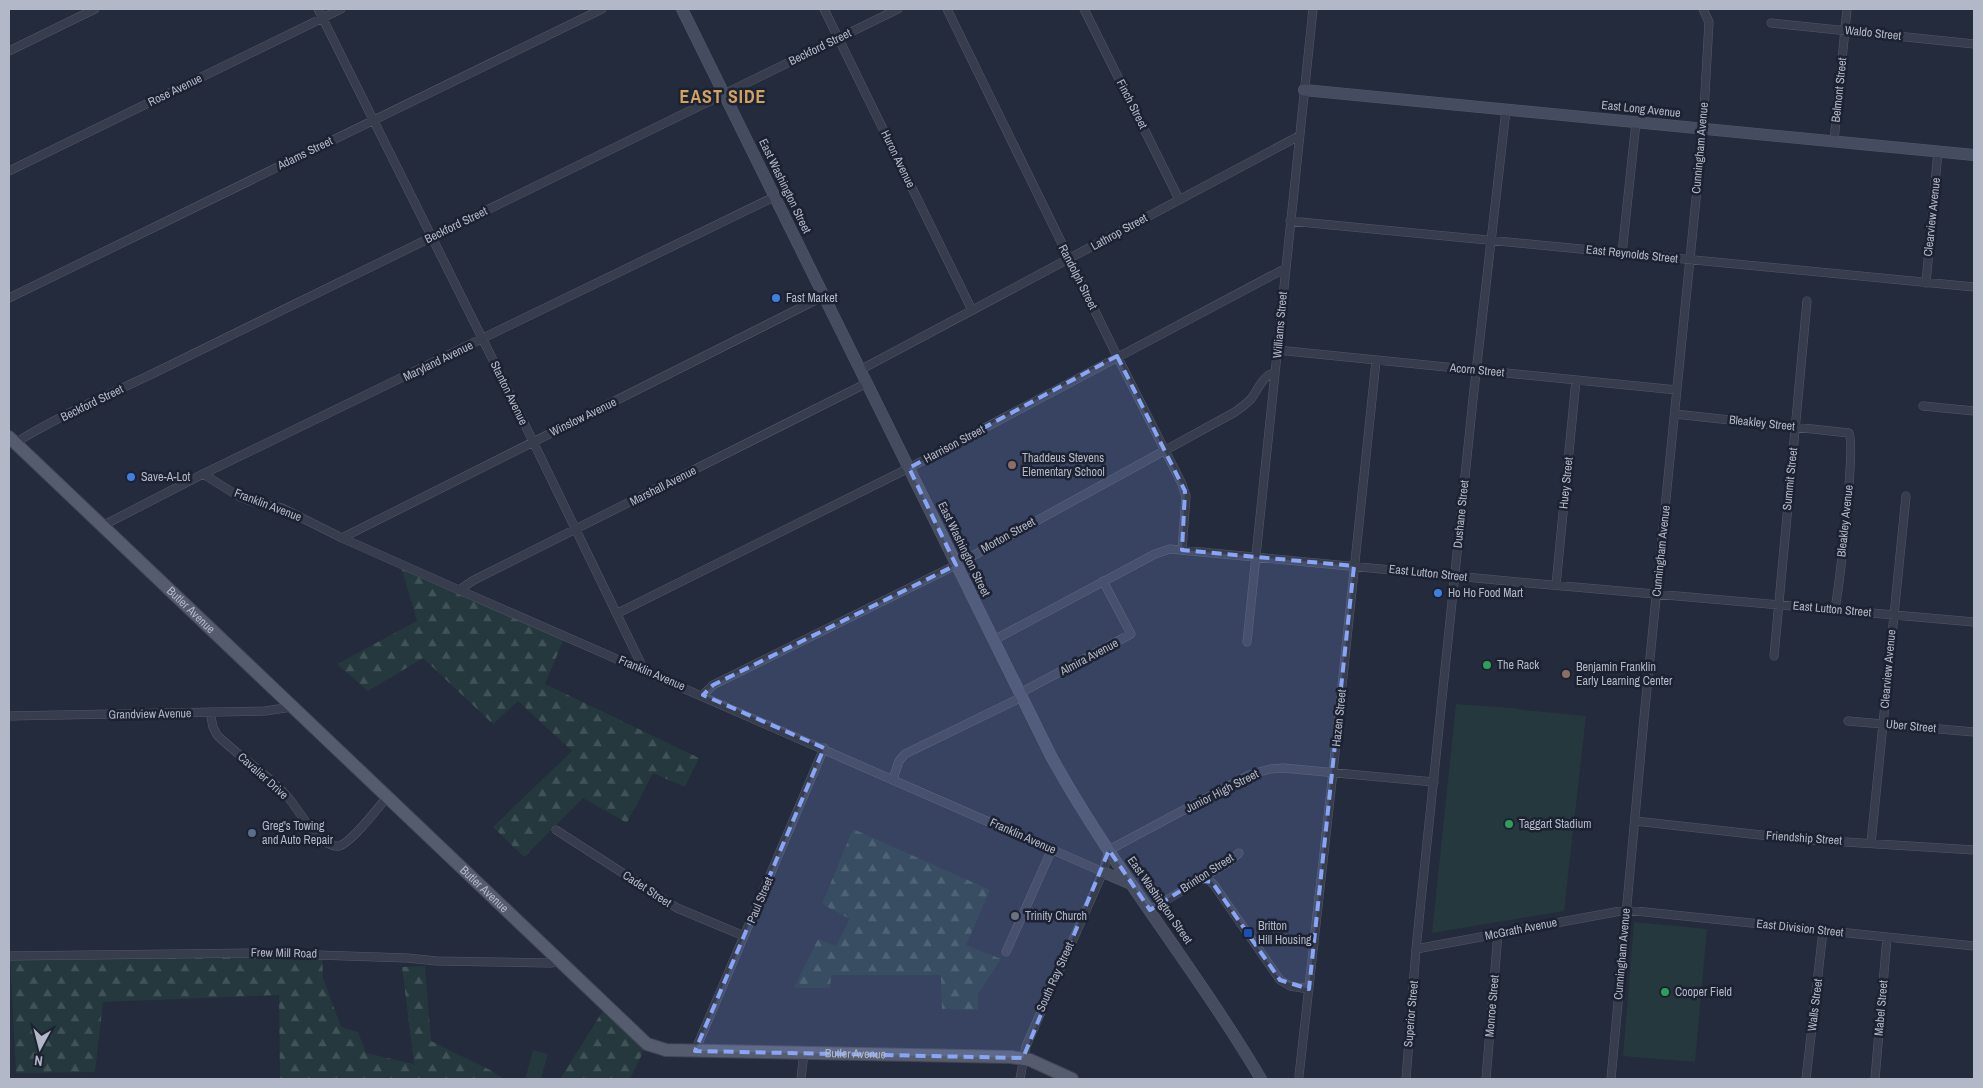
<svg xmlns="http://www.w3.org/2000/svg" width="1983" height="1088" viewBox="0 0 1983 1088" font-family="'Archivo Narrow',sans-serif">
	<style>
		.forest { fill: url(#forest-firs) }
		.park { fill: #25383d }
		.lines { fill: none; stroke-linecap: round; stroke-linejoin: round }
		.street-casing { stroke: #525868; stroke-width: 9 }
		.secondary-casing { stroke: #525868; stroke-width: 12 }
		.primary-casing { stroke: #404656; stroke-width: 14 }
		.street { stroke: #373d4d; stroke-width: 8 }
		.secondary { stroke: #454c60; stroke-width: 11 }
		.primary { stroke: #555c6d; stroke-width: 12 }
		.marked { fill: #89a5f7; fill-opacity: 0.2; stroke: #89a5f7; stroke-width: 4; stroke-dasharray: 10 6; stroke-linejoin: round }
		.shop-dot { fill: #3f7fe0; stroke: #1c2231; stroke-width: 2 }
		.education-dot { fill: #8d6e63; stroke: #1c2231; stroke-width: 2 }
		.leisure-dot { fill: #2e9e5b; stroke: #1c2231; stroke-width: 2 }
		.service-dot { fill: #5c6f8a; stroke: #1c2231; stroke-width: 2 }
		.worship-dot { fill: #6b7280; stroke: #1c2231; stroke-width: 2 }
		.transit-dot { fill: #1a4fb4; stroke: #1c2231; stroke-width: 2 }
		.labels { text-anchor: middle; stroke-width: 5; stroke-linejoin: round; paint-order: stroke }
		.street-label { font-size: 12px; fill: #b3b8c8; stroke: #1c2231 }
		.poi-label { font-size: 12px; fill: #b3b8c8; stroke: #1c2231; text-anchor: start }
		.district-label { font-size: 18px; font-weight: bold; letter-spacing: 1px; fill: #d3a263; stroke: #1c2231 }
	</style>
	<defs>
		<pattern id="forest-firs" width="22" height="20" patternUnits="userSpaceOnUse" patternTransform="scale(1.25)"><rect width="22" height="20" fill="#25383d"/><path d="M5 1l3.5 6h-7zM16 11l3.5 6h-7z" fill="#425358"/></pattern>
	</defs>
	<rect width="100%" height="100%" fill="#242b3c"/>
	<!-- forest -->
	<path class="forest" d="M400,563L565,636L545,684L699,758L685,787L653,773L627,823L583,798L524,857L493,827L572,751L518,701L493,724L423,658L368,691L337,664L417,621Z
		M853,829L990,890L966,945L1001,959L978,994V1010L942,1009L941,975H831L830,988H794L818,939L836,946L850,919L822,904Z
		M322,954L323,978L341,1027L358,1032L366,1053L414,1064L402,967L425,966L431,1041L492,1071L503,1079H280L279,995L103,1002L95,1072L16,1073L10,956Z
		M606,1006L647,1044L630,1079H560Z"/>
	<!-- park -->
	<path class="park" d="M1456,704L1513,708L1524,710L1586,716L1564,911L1432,933Z
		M1634,922L1707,929L1695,1062L1623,1056Z
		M533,1050L548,1054L541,1079H525Z"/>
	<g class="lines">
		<!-- street casing -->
		<g class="street-casing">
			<path id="street" d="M318,9L507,388L644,670
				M824,9L972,310
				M947,9L1117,356L1182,484L1186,496L1182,550
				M1084,9L1179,199
				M1771,23L1974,44
				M9,51L95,9
				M1834,141L1847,9
				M9,171L341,9
				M1290,221L1974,287
				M1622,253L1636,122
				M1926,283L1938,151
				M9,298L602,9
				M1277,350L1677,390
				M860,370L1299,136
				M1923,406L1974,411
				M1675,414L1849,433C1856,446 1839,586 1835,609
				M15,443C58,416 106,396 152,374L898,9
				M203,474L240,497L254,502L282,508L342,538L459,590L1103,872
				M102,526L203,474L774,197
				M342,538L824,296
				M1556,585L1576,380
				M459,590L474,580L867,383
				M618,613L909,468L1286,268
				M994,640L1155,554L1170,549L1529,583L1974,622
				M1247,642L1313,9
				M1774,656L1807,301
				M1020,693L1131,634L1103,581
				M703,695L713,685L956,565L1235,412C1241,408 1246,404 1251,399C1258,390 1263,374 1275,373
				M210,712L213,727L217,735C240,758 270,775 291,801C301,814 321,849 339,846C351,843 378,808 387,797
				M9,716L265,711L292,707
				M1848,721L1974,732
				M893,779L899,761L905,754L1022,697
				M1635,821L1797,839L1974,850
				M556,830L677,908L744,936
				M1871,843L1906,496
				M1201,879L1209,880L1214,885L1280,980L1290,986L1309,989
				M1150,910L1226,864L1239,853
				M1416,949L1626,910L1974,946
				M1006,952L1052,849
				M9,956L257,953L407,958L437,961L550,963L559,962
				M695,1051L824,748
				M1299,1076L1333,772L1376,361
				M801,1079L804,1052
				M1020,1079L1026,1046L1103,872L1109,850L1249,775L1270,769L1283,768L1434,782
				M1406,1079L1416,949L1473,399L1506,110
				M1486,1079L1498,933
				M1611,1079L1644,718L1703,129L1709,22L1703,9
				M1806,1079L1823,931
				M1875,1079L1887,937"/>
		</g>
		<!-- secondary casing -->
		<g class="secondary-casing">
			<path id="secondary" d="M682,9L1051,756C1113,869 1196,969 1261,1079
				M1304,90L1974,155
				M1103,872L1131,884"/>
		</g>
		<!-- primary casing -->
		<g class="primary-casing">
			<g id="primary">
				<path id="s1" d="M9,437L647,1044L666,1050L1011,1057L1030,1060L1072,1079"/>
			</g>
		</g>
		<!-- street -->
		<use href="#street" class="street"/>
		<!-- secondary -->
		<use href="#secondary" class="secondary"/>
		<!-- primary -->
		<use href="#primary" class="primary"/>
	</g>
	<!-- marked area -->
	<path class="marked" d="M1117,356L1185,491L1182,550L1354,566L1309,989L1280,980L1212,882L1198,880L1150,910L1109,850L1023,1058L695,1051L824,748L703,695L713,685L956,565L909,468Z"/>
	<!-- markers -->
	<g class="shop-dot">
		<circle cx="776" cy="298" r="5"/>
		<circle cx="131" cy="477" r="5"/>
		<circle cx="1438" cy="593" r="5"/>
	</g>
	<g class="education-dot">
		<circle cx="1012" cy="465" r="5"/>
		<circle cx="1566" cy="674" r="5"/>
	</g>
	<g class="leisure-dot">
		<circle cx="1487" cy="665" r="5"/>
		<circle cx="1509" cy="824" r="5"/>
		<circle cx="1665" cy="992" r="5"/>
	</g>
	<circle class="service-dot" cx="252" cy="833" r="5"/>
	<circle class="worship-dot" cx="1015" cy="916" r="5"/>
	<rect class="transit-dot" x="1243" y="928" width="10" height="10" rx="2.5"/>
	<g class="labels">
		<!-- street labels -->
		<g class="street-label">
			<text transform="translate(1873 33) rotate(6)" y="4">Waldo Street</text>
			<text transform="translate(820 47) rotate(-26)" y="4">Beckford Street</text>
			<text transform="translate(175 90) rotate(-26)" y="4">Rose Avenue</text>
			<text transform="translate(1839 90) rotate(-84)" y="4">Belmont Street</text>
			<text transform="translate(1132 104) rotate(63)" y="4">Finch Street</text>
			<text transform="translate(1641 109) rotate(6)" y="4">East Long Avenue</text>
			<text transform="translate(1700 148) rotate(-85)" y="4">Cunningham Avenue</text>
			<text transform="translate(305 153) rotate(-26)" y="4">Adams Street</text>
			<text transform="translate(898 159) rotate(64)" y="4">Huron Avenue</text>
			<text transform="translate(785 186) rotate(64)" y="4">East Washington Street</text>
			<text transform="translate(1932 217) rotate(-84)" y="4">Clearview Avenue</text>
			<text transform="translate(456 225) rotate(-26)" y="4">Beckford Street</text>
			<text transform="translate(1119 232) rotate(-29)" y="4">Lathrop Street</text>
			<text transform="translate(1632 254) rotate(6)" y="4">East Reynolds Street</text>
			<text transform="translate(1078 277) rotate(63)" y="4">Randolph Street</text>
			<text transform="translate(1280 325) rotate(-85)" y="4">Williams Street</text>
			<text transform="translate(438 361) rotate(-26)" y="4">Maryland Avenue</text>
			<text transform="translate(1477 370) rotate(5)" y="4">Acorn Street</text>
			<text transform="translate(509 393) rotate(64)" y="4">Stanton Avenue</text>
			<text transform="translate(92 403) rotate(-26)" y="4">Beckford Street</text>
			<text transform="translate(583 417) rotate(-26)" y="4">Winslow Avenue</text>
			<text transform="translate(1762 423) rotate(6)" y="4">Bleakley Street</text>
			<text transform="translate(954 444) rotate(-28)" y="4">Harrison Street</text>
			<text transform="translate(1790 479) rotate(-84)" y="4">Summit Street</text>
			<text transform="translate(1566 483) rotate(-84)" y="4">Huey Street</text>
			<text transform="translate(663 486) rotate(-27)" y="4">Marshall Avenue</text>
			<text transform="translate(268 505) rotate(21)" y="4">Franklin Avenue</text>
			<text transform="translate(1461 514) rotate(-84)" y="4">Dushane Street</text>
			<text transform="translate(1845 521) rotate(-84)" y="4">Bleakley Avenue</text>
			<text transform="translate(1008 535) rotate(-29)" y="4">Morton Street</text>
			<text transform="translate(964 549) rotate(64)" y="4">East Washington Street</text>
			<text transform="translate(1661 551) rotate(-84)" y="4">Cunningham Avenue</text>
			<text transform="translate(1428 573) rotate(6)" y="4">East Lutton Street</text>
			<text transform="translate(1832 609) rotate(5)" y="4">East Lutton Street</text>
			<text dy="4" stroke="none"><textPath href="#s1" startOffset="251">Butler Avenue</textPath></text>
			<text transform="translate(1089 657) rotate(-28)" y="4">Almira Avenue</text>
			<text transform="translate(1888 669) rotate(-85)" y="4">Clearview Avenue</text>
			<text transform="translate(652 673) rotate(23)" y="4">Franklin Avenue</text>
			<text transform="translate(150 714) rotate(-1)" y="4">Grandview Avenue</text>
			<text transform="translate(1339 718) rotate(-84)" y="4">Hazen Street</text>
			<text transform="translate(1911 726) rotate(5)" y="4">Uber Street</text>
			<text transform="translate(263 776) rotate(42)" y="4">Cavalier Drive</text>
			<text transform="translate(1222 791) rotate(-27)" y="4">Junior High Street</text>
			<text transform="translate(1023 836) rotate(24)" y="4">Franklin Avenue</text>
			<text transform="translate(1804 838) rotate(4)" y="4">Friendship Street</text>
			<text transform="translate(1207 873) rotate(-33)" y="4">Brinton Street</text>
			<text dy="4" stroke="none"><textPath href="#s1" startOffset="656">Butler Avenue</textPath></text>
			<text transform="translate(647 889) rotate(33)" y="4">Cadet Street</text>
			<text transform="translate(760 900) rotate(-67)" y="4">Paul Street</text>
			<text transform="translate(1160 900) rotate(55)" y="4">East Washington Street</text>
			<text transform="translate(1800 928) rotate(6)" y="4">East Division Street</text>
			<text transform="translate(1521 929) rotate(-11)" y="4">McGrath Avenue</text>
			<text transform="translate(284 953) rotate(1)" y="4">Frew Mill Road</text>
			<text transform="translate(1622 954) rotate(-85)" y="4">Cunningham Avenue</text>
			<text transform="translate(1055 977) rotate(-66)" y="4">South Ray Street</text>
			<text transform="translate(1815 1005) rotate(-83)" y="4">Walls Street</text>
			<text transform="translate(1492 1006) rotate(-85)" y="4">Monroe Street</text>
			<text transform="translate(1881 1008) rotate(-85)" y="4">Mabel Street</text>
			<text transform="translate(1411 1014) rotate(-85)" y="4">Superior Street</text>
			<text dy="4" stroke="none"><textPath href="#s1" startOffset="1090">Butler Avenue</textPath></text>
		</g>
		<!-- poi labels -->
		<g class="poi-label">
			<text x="786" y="302">Fast Market</text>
			<text x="1022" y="462">Thaddeus Stevens<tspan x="1022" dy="14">Elementary School</tspan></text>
			<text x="141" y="481">Save-A-Lot</text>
			<text x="1448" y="597">Ho Ho Food Mart</text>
			<text x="1497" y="669">The Rack</text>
			<text x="1576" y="671">Benjamin Franklin<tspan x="1576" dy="14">Early Learning Center</tspan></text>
			<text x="1519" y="828">Taggart Stadium</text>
			<text x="262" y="830">Greg's Towing<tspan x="262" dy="14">and Auto Repair</tspan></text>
			<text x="1025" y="920">Trinity Church</text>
			<text x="1258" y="930">Britton<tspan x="1258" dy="14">Hill Housing</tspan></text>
			<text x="1675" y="996">Cooper Field</text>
		</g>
		<!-- district labels -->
		<g class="district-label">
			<text x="723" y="103">EAST SIDE</text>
		</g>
	</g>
	<!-- border -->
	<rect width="1983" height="1088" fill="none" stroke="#b3b8c8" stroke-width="20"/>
	<!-- north arrow -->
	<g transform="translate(40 1048) rotate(187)" stroke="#1c2231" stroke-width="4" paint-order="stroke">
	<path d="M0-4L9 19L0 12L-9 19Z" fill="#b3b8c8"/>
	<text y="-8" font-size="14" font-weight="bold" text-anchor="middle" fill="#b3b8c8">N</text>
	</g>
</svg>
